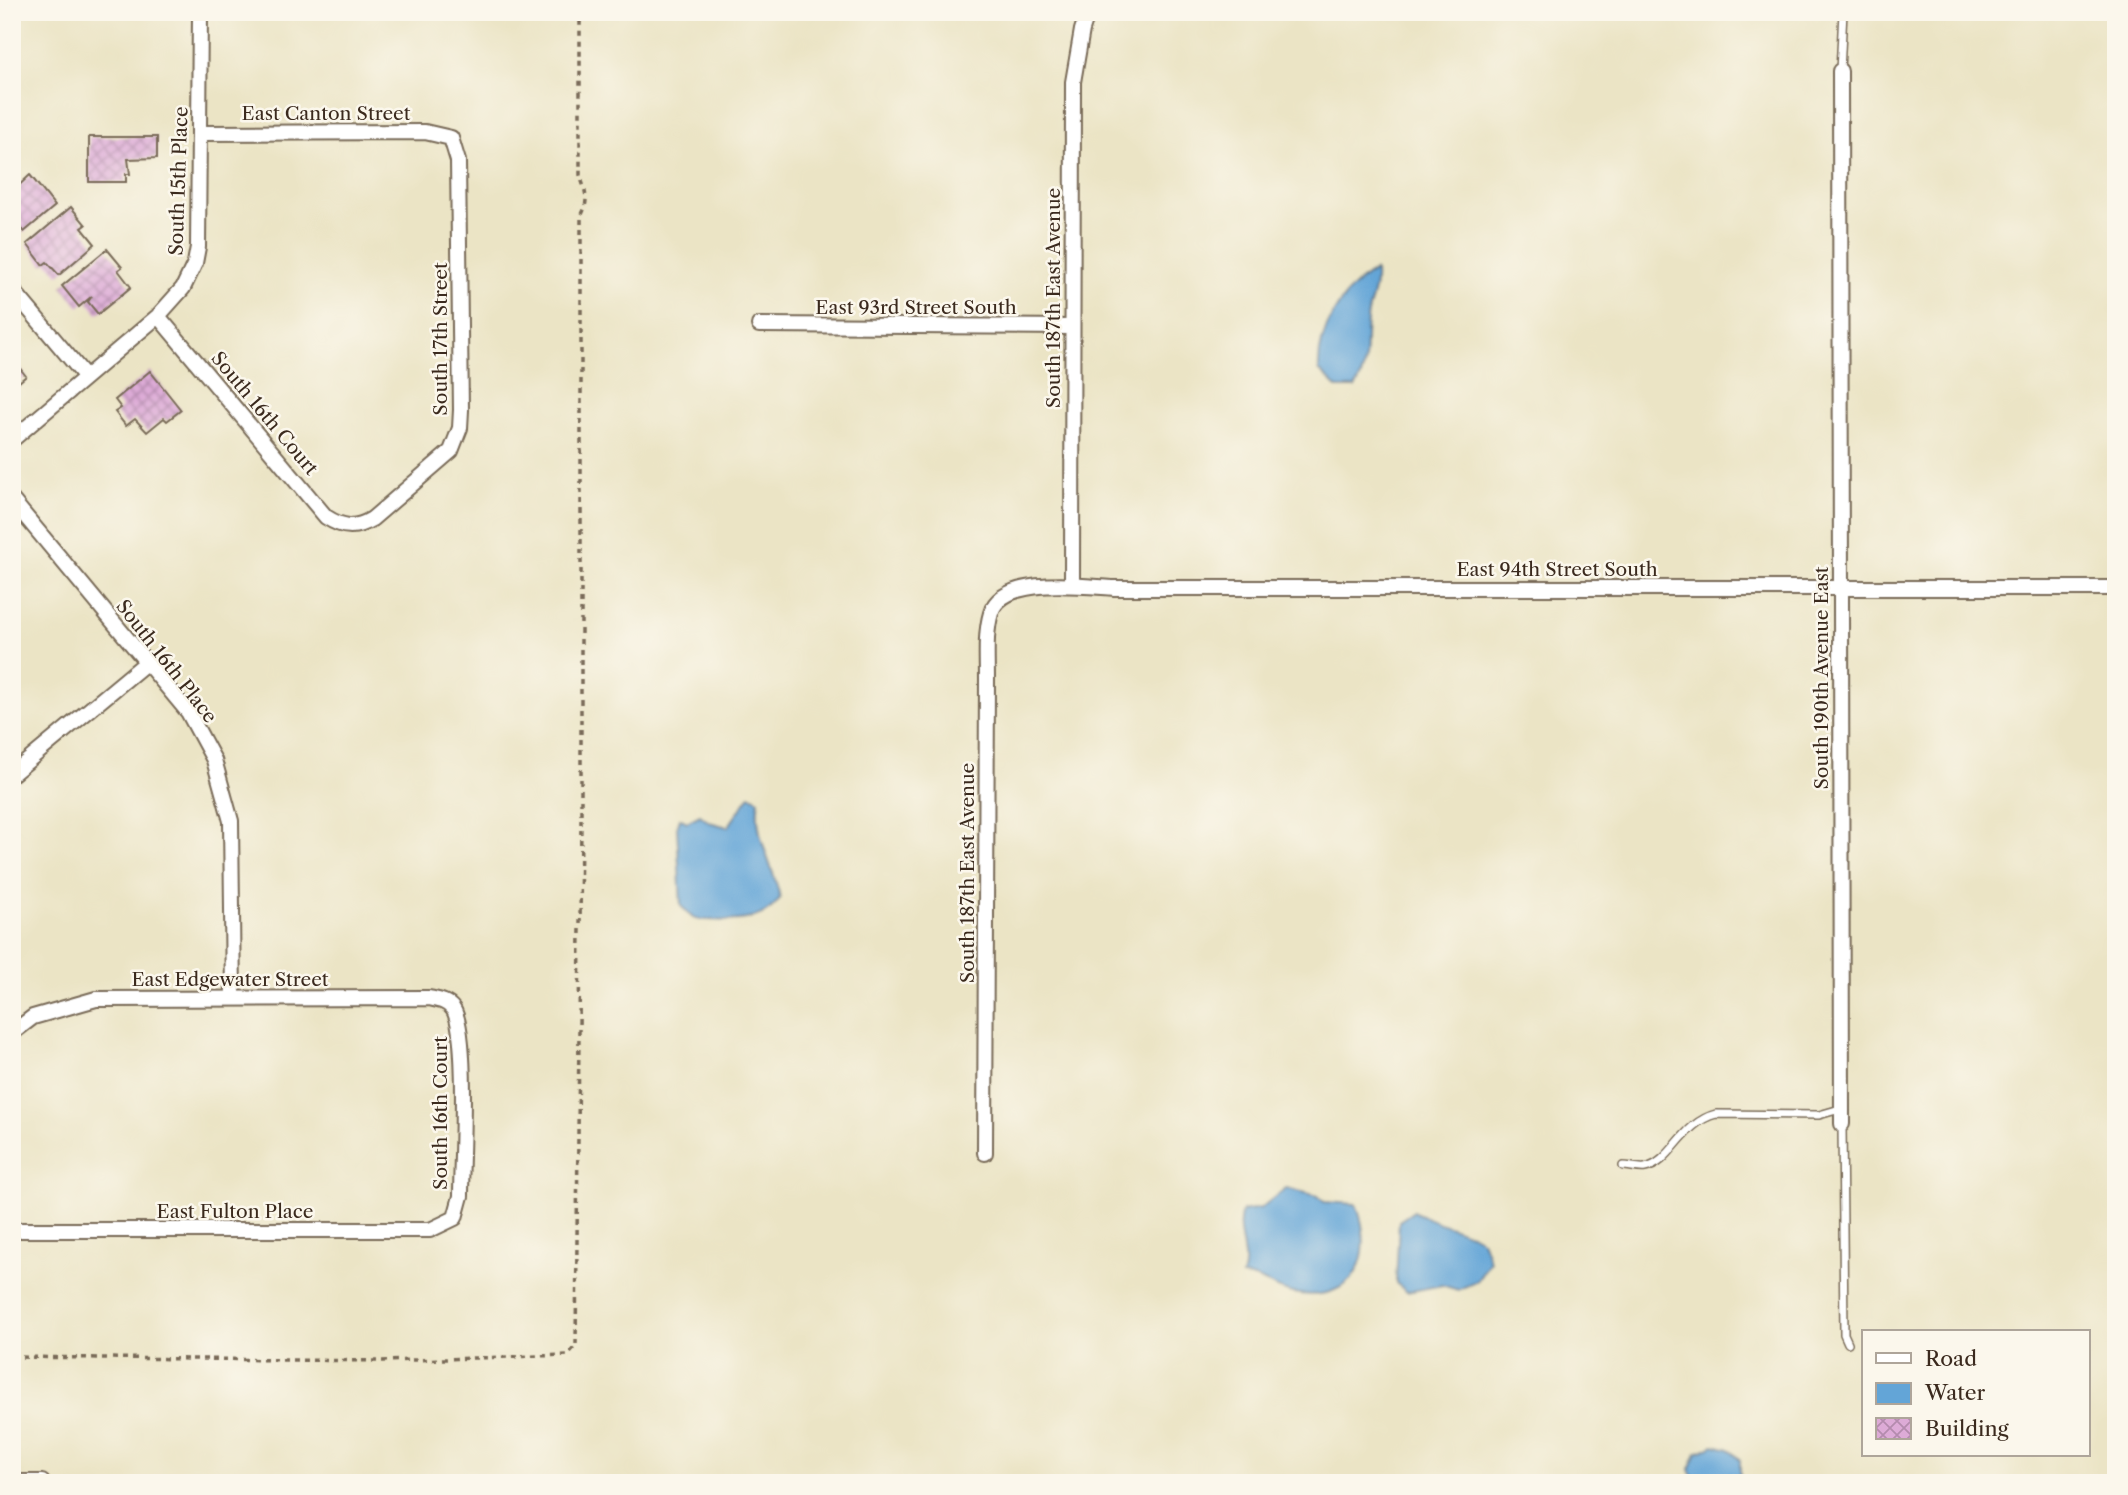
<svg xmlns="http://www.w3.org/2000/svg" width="2128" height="1495" viewBox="0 0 2128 1495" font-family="'Libre Caslon Text',serif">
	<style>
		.water { fill: #63a5d7; stroke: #4f687a; stroke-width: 2 }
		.building { fill: url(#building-cross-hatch) }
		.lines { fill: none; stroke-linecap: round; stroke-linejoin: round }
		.lane-casing { stroke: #796b58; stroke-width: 10 }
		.street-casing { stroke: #796b58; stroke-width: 18 }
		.path { stroke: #796b58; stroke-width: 3.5; stroke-dasharray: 5 5; stroke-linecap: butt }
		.lane { stroke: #fff; stroke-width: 7 }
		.street { stroke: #fff; stroke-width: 14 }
		.labels { text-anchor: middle; stroke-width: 5; stroke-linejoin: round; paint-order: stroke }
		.street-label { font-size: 19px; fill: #3b2a1e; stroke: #fbf7ec }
	</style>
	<defs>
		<pattern id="building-cross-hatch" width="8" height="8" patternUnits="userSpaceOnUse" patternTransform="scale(1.75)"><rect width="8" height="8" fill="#ddabd7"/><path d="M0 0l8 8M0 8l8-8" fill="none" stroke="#b48bae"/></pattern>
	</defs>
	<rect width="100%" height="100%" fill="#fbf7ec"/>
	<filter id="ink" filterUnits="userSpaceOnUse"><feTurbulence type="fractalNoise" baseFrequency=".0143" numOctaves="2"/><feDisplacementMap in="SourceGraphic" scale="14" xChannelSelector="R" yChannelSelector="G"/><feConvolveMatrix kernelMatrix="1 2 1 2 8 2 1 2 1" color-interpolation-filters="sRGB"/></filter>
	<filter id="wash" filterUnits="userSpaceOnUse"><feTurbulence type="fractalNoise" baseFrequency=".00686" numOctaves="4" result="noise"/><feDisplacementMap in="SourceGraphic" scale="28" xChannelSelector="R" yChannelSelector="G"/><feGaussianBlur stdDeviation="1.57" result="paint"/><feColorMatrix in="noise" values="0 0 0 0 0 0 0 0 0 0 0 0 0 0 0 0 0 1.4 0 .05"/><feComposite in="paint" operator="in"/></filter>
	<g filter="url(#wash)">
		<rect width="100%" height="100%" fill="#ebe4c5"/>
		<!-- water -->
		<path class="water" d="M1375,271C1376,292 1372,294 1368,313C1363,340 1371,364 1355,388H1338L1319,370C1317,332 1342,289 1375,271Z
			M750,795L759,800C752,833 774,866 780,898C762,926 724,921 695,919L681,906L677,827L680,818L687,822L700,815L709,822L728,827Z
			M1286,1188L1318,1196L1324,1202L1356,1204C1377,1257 1355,1304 1293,1293C1275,1290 1260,1276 1242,1276C1250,1254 1234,1232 1242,1211L1261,1208Z
			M1414,1211C1436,1225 1460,1227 1482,1240L1490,1261L1477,1281L1458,1290L1442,1285L1407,1292L1396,1283L1399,1221Z
			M1714,1445L1729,1449L1740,1460V1483H1695L1690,1469L1697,1453Z"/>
		<g id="blocks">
			<!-- building -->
			<path class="building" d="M89,137H157V158L128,159L130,174H126V182H89Z
				M30,175L55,206L24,232L12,219V192Z
				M71,207L86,225L82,228L95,244L59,275L47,262L43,265L27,244Z
				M107,249L122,267L118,270L131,287L98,314L88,302L92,296L79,307L62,286Z
				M12,366L15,369L18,366L26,376L12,388Z
				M150,371L181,410L167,421L164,418L147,432L135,419L126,426L115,412L121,408L115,400Z"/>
		</g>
	</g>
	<g filter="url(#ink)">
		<use href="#blocks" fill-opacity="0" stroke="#796b58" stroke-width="2"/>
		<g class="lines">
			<!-- lane casing -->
			<g class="lane-casing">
				<path id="lane" d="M1840,71L1843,12
					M1842,1124L1844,1334L1848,1343
					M1623,1166C1629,1166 1639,1169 1645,1168C1672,1163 1681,1123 1716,1114L1819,1115L1840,1109"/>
			</g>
			<!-- street casing -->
			<g class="street-casing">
				<path id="street" d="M1840,71L1842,1124
					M12,289L85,376
					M158,316L326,517C343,528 355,529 372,519L451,451L460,428L461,410L458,161L451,138L425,132L200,133
					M759,325L1072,327
					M12,440L158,316L183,288L195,263L198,247L200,12
					M12,500L188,712L214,760L231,821L233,998
					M1072,585L1073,82L1082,30L1088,12
					M12,774L147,662
					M12,1033L33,1017L96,999L429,998C438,1000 447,1001 453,1009C469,1032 461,1162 461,1196L455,1218L430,1230H12
					M985,1153L987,679C987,658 985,633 991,613C1002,575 1082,586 1114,588H2116
					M12,1482H42"/>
			</g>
			<!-- path -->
			<path class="path" d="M12,1357L383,1361L568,1355L576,1345L581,822V216C590,200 585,191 580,175V12"/>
			<!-- lane -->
			<use href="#lane" class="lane"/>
			<!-- street -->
			<use href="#street" class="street"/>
		</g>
	</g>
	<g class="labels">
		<!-- street labels -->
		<g class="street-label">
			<text x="326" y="120">East Canton Street</text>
			<text transform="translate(178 181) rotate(-88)" y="7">South 15th Place</text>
			<text transform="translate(1053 298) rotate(-90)" y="7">South 187th East Avenue</text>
			<text x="916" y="314">East 93rd Street South</text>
			<text transform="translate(440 339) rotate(-90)" y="7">South 17th Street</text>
			<text transform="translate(265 413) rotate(50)" y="7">South 16th Court</text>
			<text x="1557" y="576">East 94th Street South</text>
			<text transform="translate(167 661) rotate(52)" y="7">South 16th Place</text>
			<text transform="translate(1821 678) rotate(-90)" y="7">South 190th Avenue East</text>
			<text transform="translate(967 873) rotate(-90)" y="7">South 187th East Avenue</text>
			<text x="230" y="986">East Edgewater Street</text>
			<text transform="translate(440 1113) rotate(-90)" y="7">South 16th Court</text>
			<text x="235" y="1218">East Fulton Place</text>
		</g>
	</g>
	<!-- margin -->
	<rect width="2128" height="1495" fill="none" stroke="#fbf7ec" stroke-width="42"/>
	<!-- legend -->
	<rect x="1862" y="1330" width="228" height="126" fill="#fbf7ec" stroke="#aea59a" stroke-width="2"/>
	<rect x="1876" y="1353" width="35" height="10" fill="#ffffff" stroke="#aea59a" stroke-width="2"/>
	<text x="1925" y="1366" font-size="21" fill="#3b2a1e">Road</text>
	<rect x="1876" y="1383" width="35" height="21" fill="#63a5d7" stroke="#aea59a" stroke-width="2"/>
	<text x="1925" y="1400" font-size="21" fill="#3b2a1e">Water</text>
	<rect x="1876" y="1418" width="35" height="21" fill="url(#building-cross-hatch)" stroke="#aea59a" stroke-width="2"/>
	<text x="1925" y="1436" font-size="21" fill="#3b2a1e">Building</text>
</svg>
